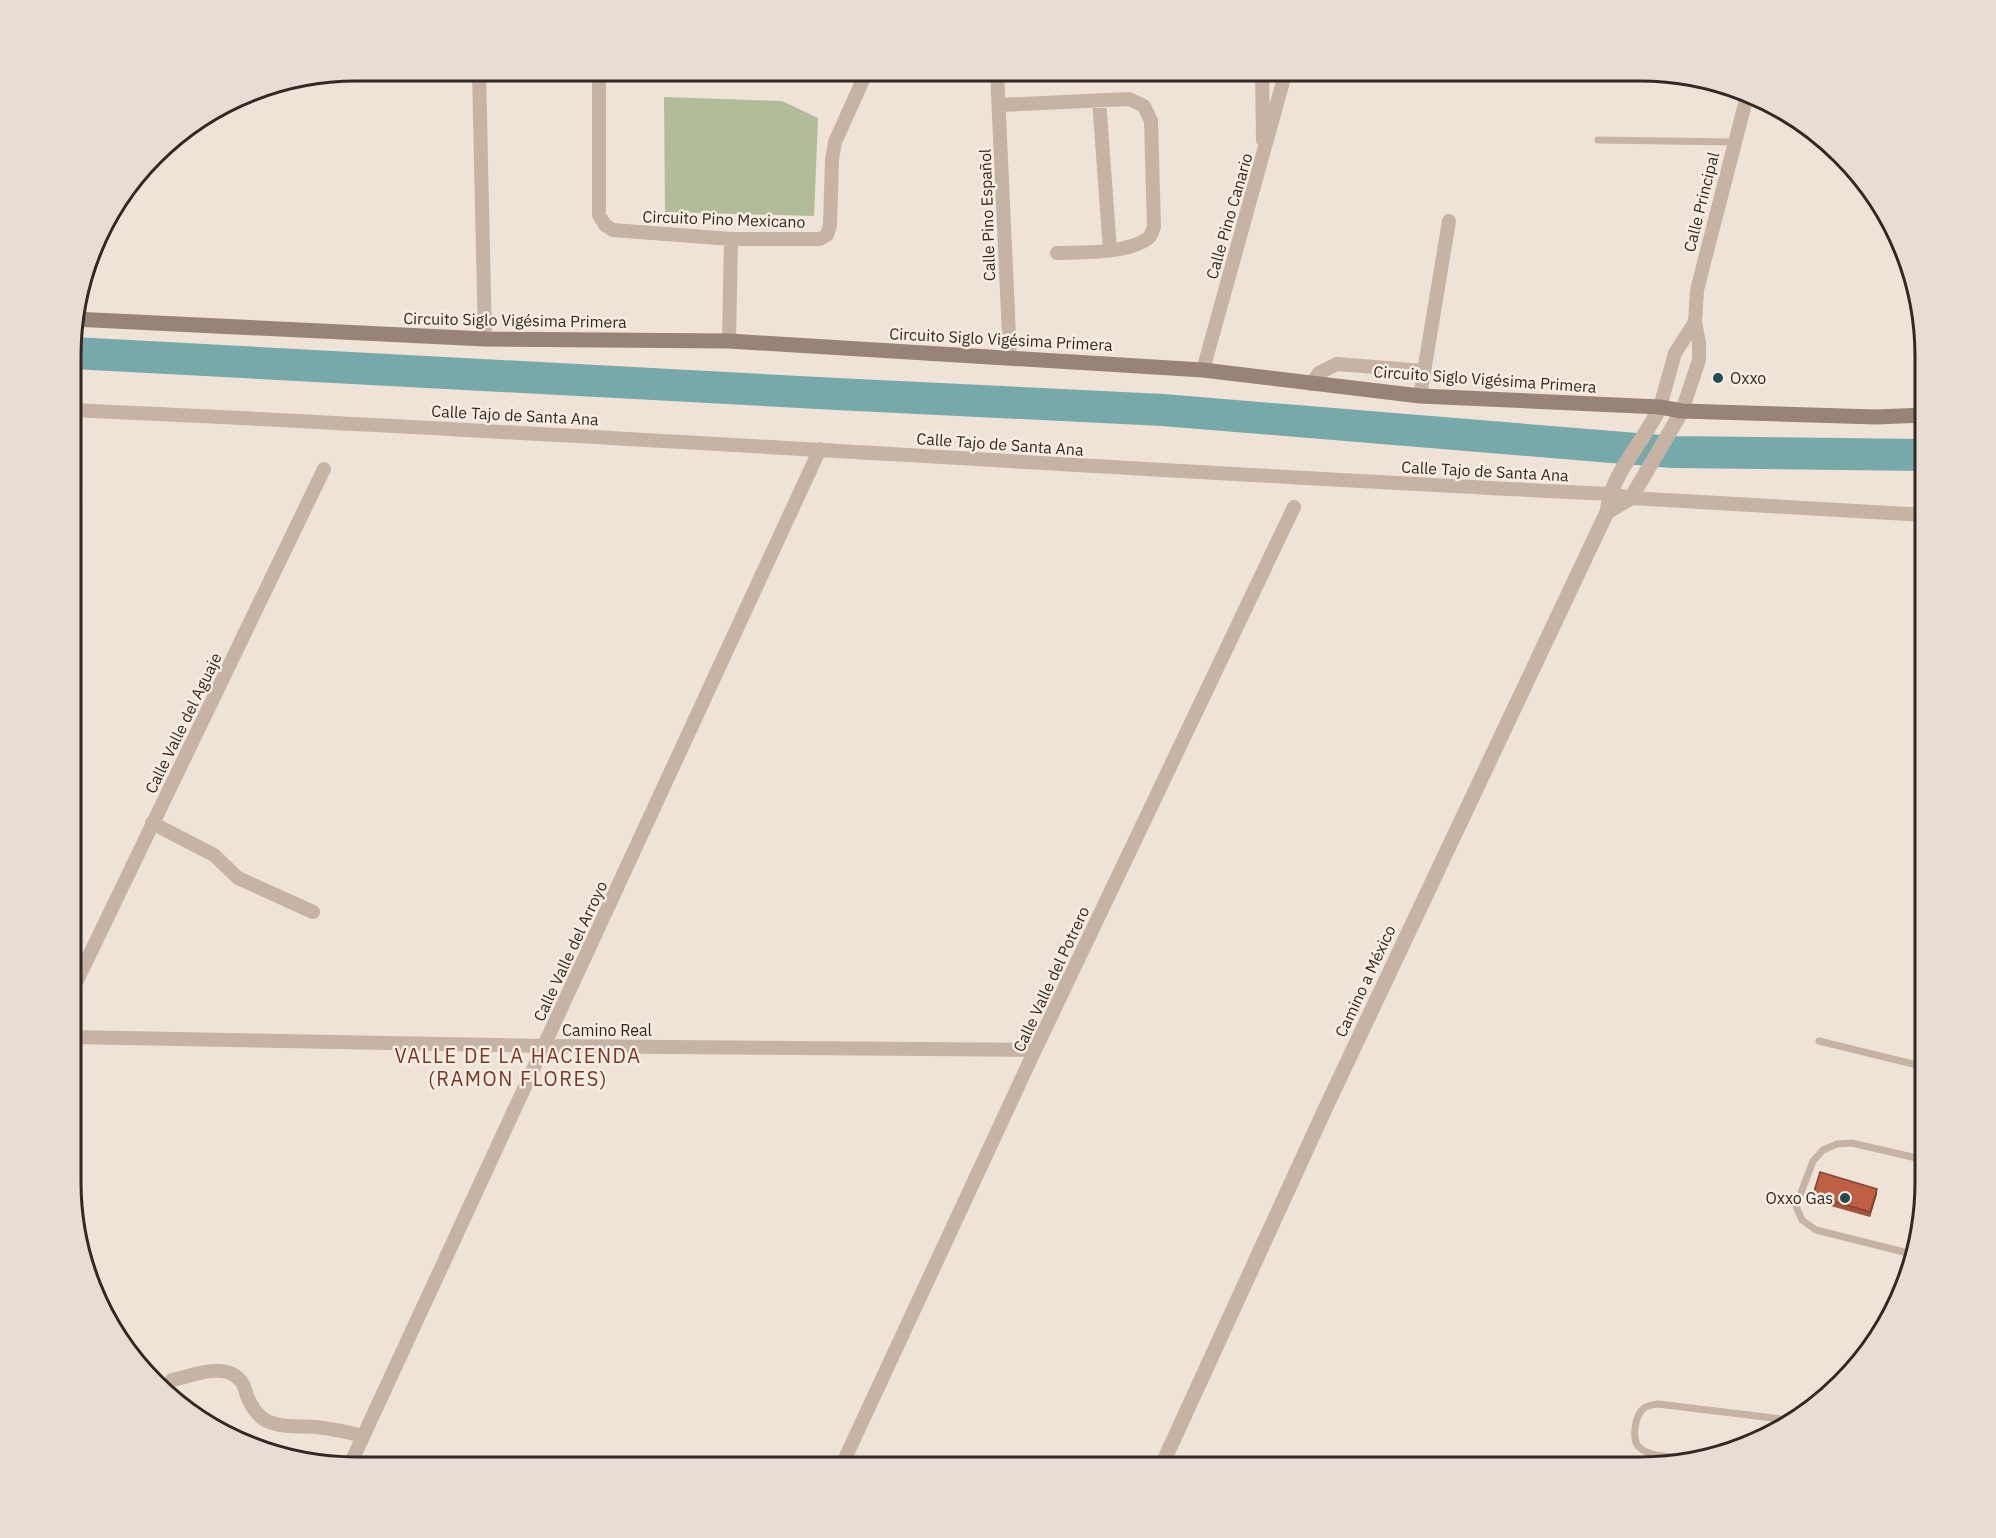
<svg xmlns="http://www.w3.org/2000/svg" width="1996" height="1538" viewBox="0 0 1996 1538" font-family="'IBM Plex Sans',sans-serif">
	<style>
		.green { fill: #b1bc98 }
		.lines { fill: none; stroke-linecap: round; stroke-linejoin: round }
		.river { stroke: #78a9aa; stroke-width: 32 }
		.service { stroke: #c6b3a4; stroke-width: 7 }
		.minor { stroke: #c6b3a4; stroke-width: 14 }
		.tertiary { stroke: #c6b3a4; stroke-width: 15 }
		.secondary { stroke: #998276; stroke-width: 15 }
		.wall { fill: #a4533b }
		.shaded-wall { fill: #864330 }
		.building { fill: #bf6045; stroke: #864330; stroke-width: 1.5 }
		.poi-dot { fill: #1e4e50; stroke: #f7ede3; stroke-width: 2 }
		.labels { text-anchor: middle; stroke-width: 5; stroke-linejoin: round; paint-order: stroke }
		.street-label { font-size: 16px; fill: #322925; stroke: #f7ede3 }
		.poi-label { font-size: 16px; fill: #322925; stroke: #f7ede3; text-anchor: start }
		.quarter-label { font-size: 20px; letter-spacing: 1.5px; fill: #7b3623; stroke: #f7ede3 }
		.rim { fill: none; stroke: #322925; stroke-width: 3 }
	</style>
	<rect width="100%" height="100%" fill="#efe3d7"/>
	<!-- green -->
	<path class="green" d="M664,97L782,101L818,118L814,216L665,212Z"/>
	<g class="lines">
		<!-- river -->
		<path class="river" d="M73,353L837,394L1163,410L1673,452L1925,455"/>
		<!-- service -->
		<path class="service" d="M1746,99H1760
			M1598,140L1735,142
			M1819,1041L1925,1067
			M1912,1254L1816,1230L1802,1220L1796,1206L1813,1161L1823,1150L1837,1144L1852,1143L1925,1160
			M1681,1458C1668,1456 1649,1457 1639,1447C1631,1439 1635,1415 1644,1408C1648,1405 1653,1405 1658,1404L1789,1420"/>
		<!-- minor -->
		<path class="minor" d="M479,71L485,339
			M599,71V215L605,225L613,230L731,239H820L827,235L830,225L832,160L835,142L867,71
			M997,71L1010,358
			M1262,71L1263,140
			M1099,100L1110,250
			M999,105L1129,99L1144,106L1151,121L1154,227C1152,232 1151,237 1147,239C1126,254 1082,252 1057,253
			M729,341L731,239
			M1203,370L1286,71
			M1311,384L1319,373L1337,364L1424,371
			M1420,396L1449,221
			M1660,407L1675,353L1695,322
			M73,410C586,433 1098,469 1610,494L1631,498L1925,515
			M1682,411L1699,360V343L1695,322L1697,290L1748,92
			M152,823L214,855L238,878L313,912
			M72,991L324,469
			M71,1037L544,1046L1035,1050
			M172,1380C191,1376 224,1362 239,1379C244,1383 245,1390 247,1396C251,1406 257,1416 267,1421C282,1428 301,1426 317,1427C333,1429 348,1432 363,1436
			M349,1467L820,449
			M841,1467L1035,1050L1294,507"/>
		<!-- tertiary -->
		<path class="tertiary" d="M1607,512L1631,498L1682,411
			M1161,1467L1326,1107L1607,512C1608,506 1609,500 1611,494C1619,466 1647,436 1660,407"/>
		<!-- secondary -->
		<path class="secondary" d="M73,319L485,339L729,341L1203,370L1420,396L1660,407L1682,411L1876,417L1925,415"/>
	</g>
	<!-- wall -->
	<path class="wall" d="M1877,1194L1870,1217L1813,1201V1195Z"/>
	<!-- shaded-wall -->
	<path class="shaded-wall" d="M1877,1189V1194L1870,1217V1212Z"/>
	<!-- building -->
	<path class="building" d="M1820,1172L1877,1189L1870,1212L1813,1195Z"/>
	<!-- markers -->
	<g class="poi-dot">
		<circle cx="1718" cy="378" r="6"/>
		<circle cx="1845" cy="1198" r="6"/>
	</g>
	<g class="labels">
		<!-- street labels -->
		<g class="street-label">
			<text transform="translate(1701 202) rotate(-76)" y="6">Calle Principal</text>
			<text transform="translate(987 215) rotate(-92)" y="6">Calle Pino Español</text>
			<text transform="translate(1229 216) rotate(-74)" y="6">Calle Pino Canario</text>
			<text transform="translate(724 219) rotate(2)" y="6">Circuito Pino Mexicano</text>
			<text transform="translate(515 320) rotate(1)" y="6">Circuito Siglo Vigésima Primera</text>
			<text transform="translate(1001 339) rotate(3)" y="6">Circuito Siglo Vigésima Primera</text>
			<text transform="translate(1485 379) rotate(4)" y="6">Circuito Siglo Vigésima Primera</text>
			<text transform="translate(515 415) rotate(3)" y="6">Calle Tajo de Santa Ana</text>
			<text transform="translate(1000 444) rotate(4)" y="6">Calle Tajo de Santa Ana</text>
			<text transform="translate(1485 471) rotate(3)" y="6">Calle Tajo de Santa Ana</text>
			<text transform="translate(183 723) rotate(-64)" y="6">Calle Valle del Aguaje</text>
			<text transform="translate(570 951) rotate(-65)" y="6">Calle Valle del Arroyo</text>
			<text transform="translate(1051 979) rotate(-65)" y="6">Calle Valle del Potrero</text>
			<text transform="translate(1365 981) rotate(-65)" y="6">Camino a México</text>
			<text x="607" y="1036">Camino Real</text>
		</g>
		<!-- poi labels -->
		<g class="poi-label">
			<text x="1730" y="384">Oxxo</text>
			<text x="1833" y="1204" text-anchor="end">Oxxo Gas</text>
		</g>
		<!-- quarter labels -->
		<g class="quarter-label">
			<text x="518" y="1063">VALLE DE LA HACIENDA<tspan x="518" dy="23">(RAMON FLORES)</tspan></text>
		</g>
	</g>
	<!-- crop -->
	<path d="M0 0H1996V1538H0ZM356 81H1640A275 275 0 0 1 1915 356V1182A275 275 0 0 1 1640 1457H356A275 275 0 0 1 81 1182V356A275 275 0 0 1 356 81Z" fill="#e7ddd4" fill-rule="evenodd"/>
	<path class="rim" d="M356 81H1640A275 275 0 0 1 1915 356V1182A275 275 0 0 1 1640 1457H356A275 275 0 0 1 81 1182V356A275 275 0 0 1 356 81Z"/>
</svg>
